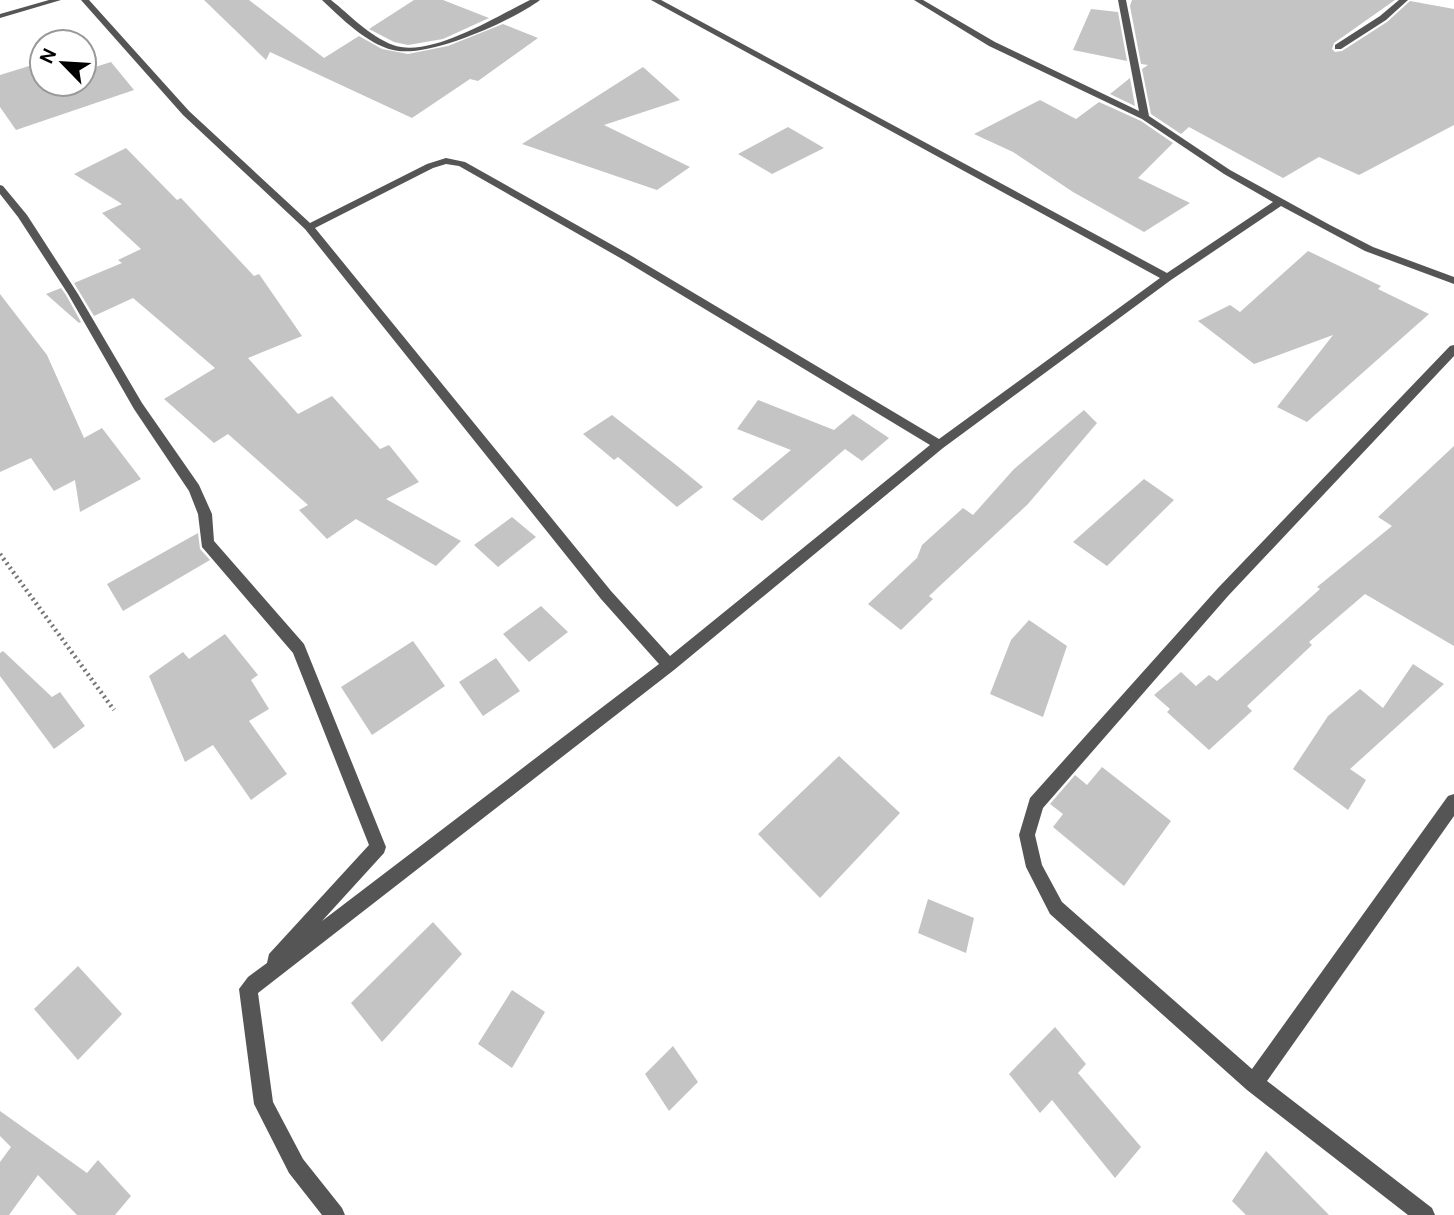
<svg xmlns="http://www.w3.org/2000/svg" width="1454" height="1215" viewBox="0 0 1454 1215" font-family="'DM Sans',sans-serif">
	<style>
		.building { fill: #c4c4c4 }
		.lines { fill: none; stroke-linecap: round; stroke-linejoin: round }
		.path { stroke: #777; stroke-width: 4.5; stroke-dasharray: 2 3.5; stroke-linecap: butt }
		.street { fill: #555; fill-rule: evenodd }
	</style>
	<rect width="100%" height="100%" fill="#fff"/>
	<!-- building -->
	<path class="building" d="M204,0H249L324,58L359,36L382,49L408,54L448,46L503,24L538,38L478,81L470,79L412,118L270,52L266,60Z
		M414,0H443L489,18L443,39L408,45L394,42L369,29Z
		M1132,0H1395L1334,43L1332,49L1335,52L1342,51L1387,22L1410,1L1454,9V125L1359,175L1319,157L1283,178L1189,127L1181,134L1151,114L1142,69L1148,65L1141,64L1130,6Z
		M1091,9L1118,12L1127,61L1073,50Z
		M84,57L95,67L111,62L134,90L16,130L0,107V75L42,62V84H84Z
		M643,67L680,100L604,125L690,167L657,190L522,144Z
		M1130,78L1135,106L1110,94Z
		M1040,100L1076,119L1099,102L1141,121L1173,143L1138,178L1190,203L1144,232L1073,192L1013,152L974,134Z
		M788,127L824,148L772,174L738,154Z
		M126,148L177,200L181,198L254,276L259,274L302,336L248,358L298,414L332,396L380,449L389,445L419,482L386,499L461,541L436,566L356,519L327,539L299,510L308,505L228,434L214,443L164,399L215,368L133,298L94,316L74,283L122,263L118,260L141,249L102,213L122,204L74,174Z
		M1308,251L1381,286L1378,289L1429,314L1307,422L1277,407L1333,335L1254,364L1198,321L1230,305L1240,312Z
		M61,288L66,295L81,322L79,323L46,294Z
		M0,294L47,355L84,438L102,428L141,479L80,512L75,480L54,491L31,458L0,472Z
		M758,400L834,430L853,414L889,438L862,461L845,449L762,521L732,499L791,450L737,429Z
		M1084,410L1097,423L1028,504L929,596L933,599L901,630L868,604L917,558L922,545L963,508L973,515L1014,469Z
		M612,415L676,465L703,487L677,507L618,457L614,460L583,434Z
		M1454,446V646L1365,594L1309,642L1312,645L1247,706L1252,711L1209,750L1167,712L1170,709L1154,695L1181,672L1196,686L1209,675L1217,681L1320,589L1317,587L1392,526L1378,517Z
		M1144,479L1174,500L1107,566L1073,542Z
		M512,517L536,537L498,567L474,545Z
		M198,533L200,549L210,560L123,611L107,584Z
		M541,606L568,632L529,662L503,634Z
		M1029,620L1067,646L1043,717L990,694L1011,640Z
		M225,634L258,675L251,680L269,709L249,721L287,774L251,800L213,745L185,762L149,676L183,652L189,659Z
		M413,641L445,686L372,735L341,687Z
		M3,651L52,697L60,692L85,726L54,749L0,676V653Z
		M496,658L520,691L483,716L459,682Z
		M1413,664L1444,684L1350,769L1366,780L1348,810L1293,769L1328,716L1360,689L1383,708Z
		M839,756L900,813L820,898L758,834Z
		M1102,767L1171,821L1124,886L1053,827L1063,814L1050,804L1075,775L1087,785Z
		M928,899L974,918L966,953L918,933Z
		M433,922L462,954L382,1042L351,1003Z
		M78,966L122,1014L78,1060L34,1009Z
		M512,990L545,1012L512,1068L478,1044Z
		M1055,1027L1086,1064L1078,1073L1141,1147L1115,1178L1052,1100L1040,1113L1009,1074Z
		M673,1046L698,1082L669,1111L645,1074Z
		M0,1111L87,1173L98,1160L131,1196L115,1215H77L38,1175L9,1215H0V1162L11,1147L0,1136Z
		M1266,1151L1329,1215H1246L1232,1201Z"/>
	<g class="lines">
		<!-- path -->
		<path class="path" d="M0,554L114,710"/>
		<!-- street -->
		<path class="street" d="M49,0H61L0,18V14Z
			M81,0H89L189,111L310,223L427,164L446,158L465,162L630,255L939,439L1160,278L651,0H661L1167,273L1273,202L1224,174L1142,119L989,46L914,0H923L995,42L1139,111L1118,0H1126L1149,116L1230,170L1330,225L1373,247L1454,277V284L1365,251L1281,206L1171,280L943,448L674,670L258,993L273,1102L303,1159L342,1208L345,1215H322L289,1173L254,1104L239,989L248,977L267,963L269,954L369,845L293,653L202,547L198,514L189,491L134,409L68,294L18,217L0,194V185L3,186L27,215L78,294L142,403L199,485L212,514L214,541L304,644L386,847L384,853L322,921L659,664L601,599L305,229L183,115ZM446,164L459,166L622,259L930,445L670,656L611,591L315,228L433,168Z
			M322,0H331C350,15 369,36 393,45C430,59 497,16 530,0H540C512,21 427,59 393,50C367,44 341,18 322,0Z
			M1399,0H1408L1386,20L1341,49H1335V45L1380,16Z
			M1454,345V356L1228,596L1043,808L1035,835L1042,865L1062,902L1252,1069L1448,796L1454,794V816L1267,1081L1432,1208L1435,1215H1408L1247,1090L1050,914L1026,867L1019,835L1030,798L1218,588L1450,346Z"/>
	</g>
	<!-- north arrow -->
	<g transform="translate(63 63) rotate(295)"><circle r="33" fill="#ffffff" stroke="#999999" stroke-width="2"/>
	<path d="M0-5L12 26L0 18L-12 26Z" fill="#000000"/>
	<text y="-10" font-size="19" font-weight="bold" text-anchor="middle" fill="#000000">N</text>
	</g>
</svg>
